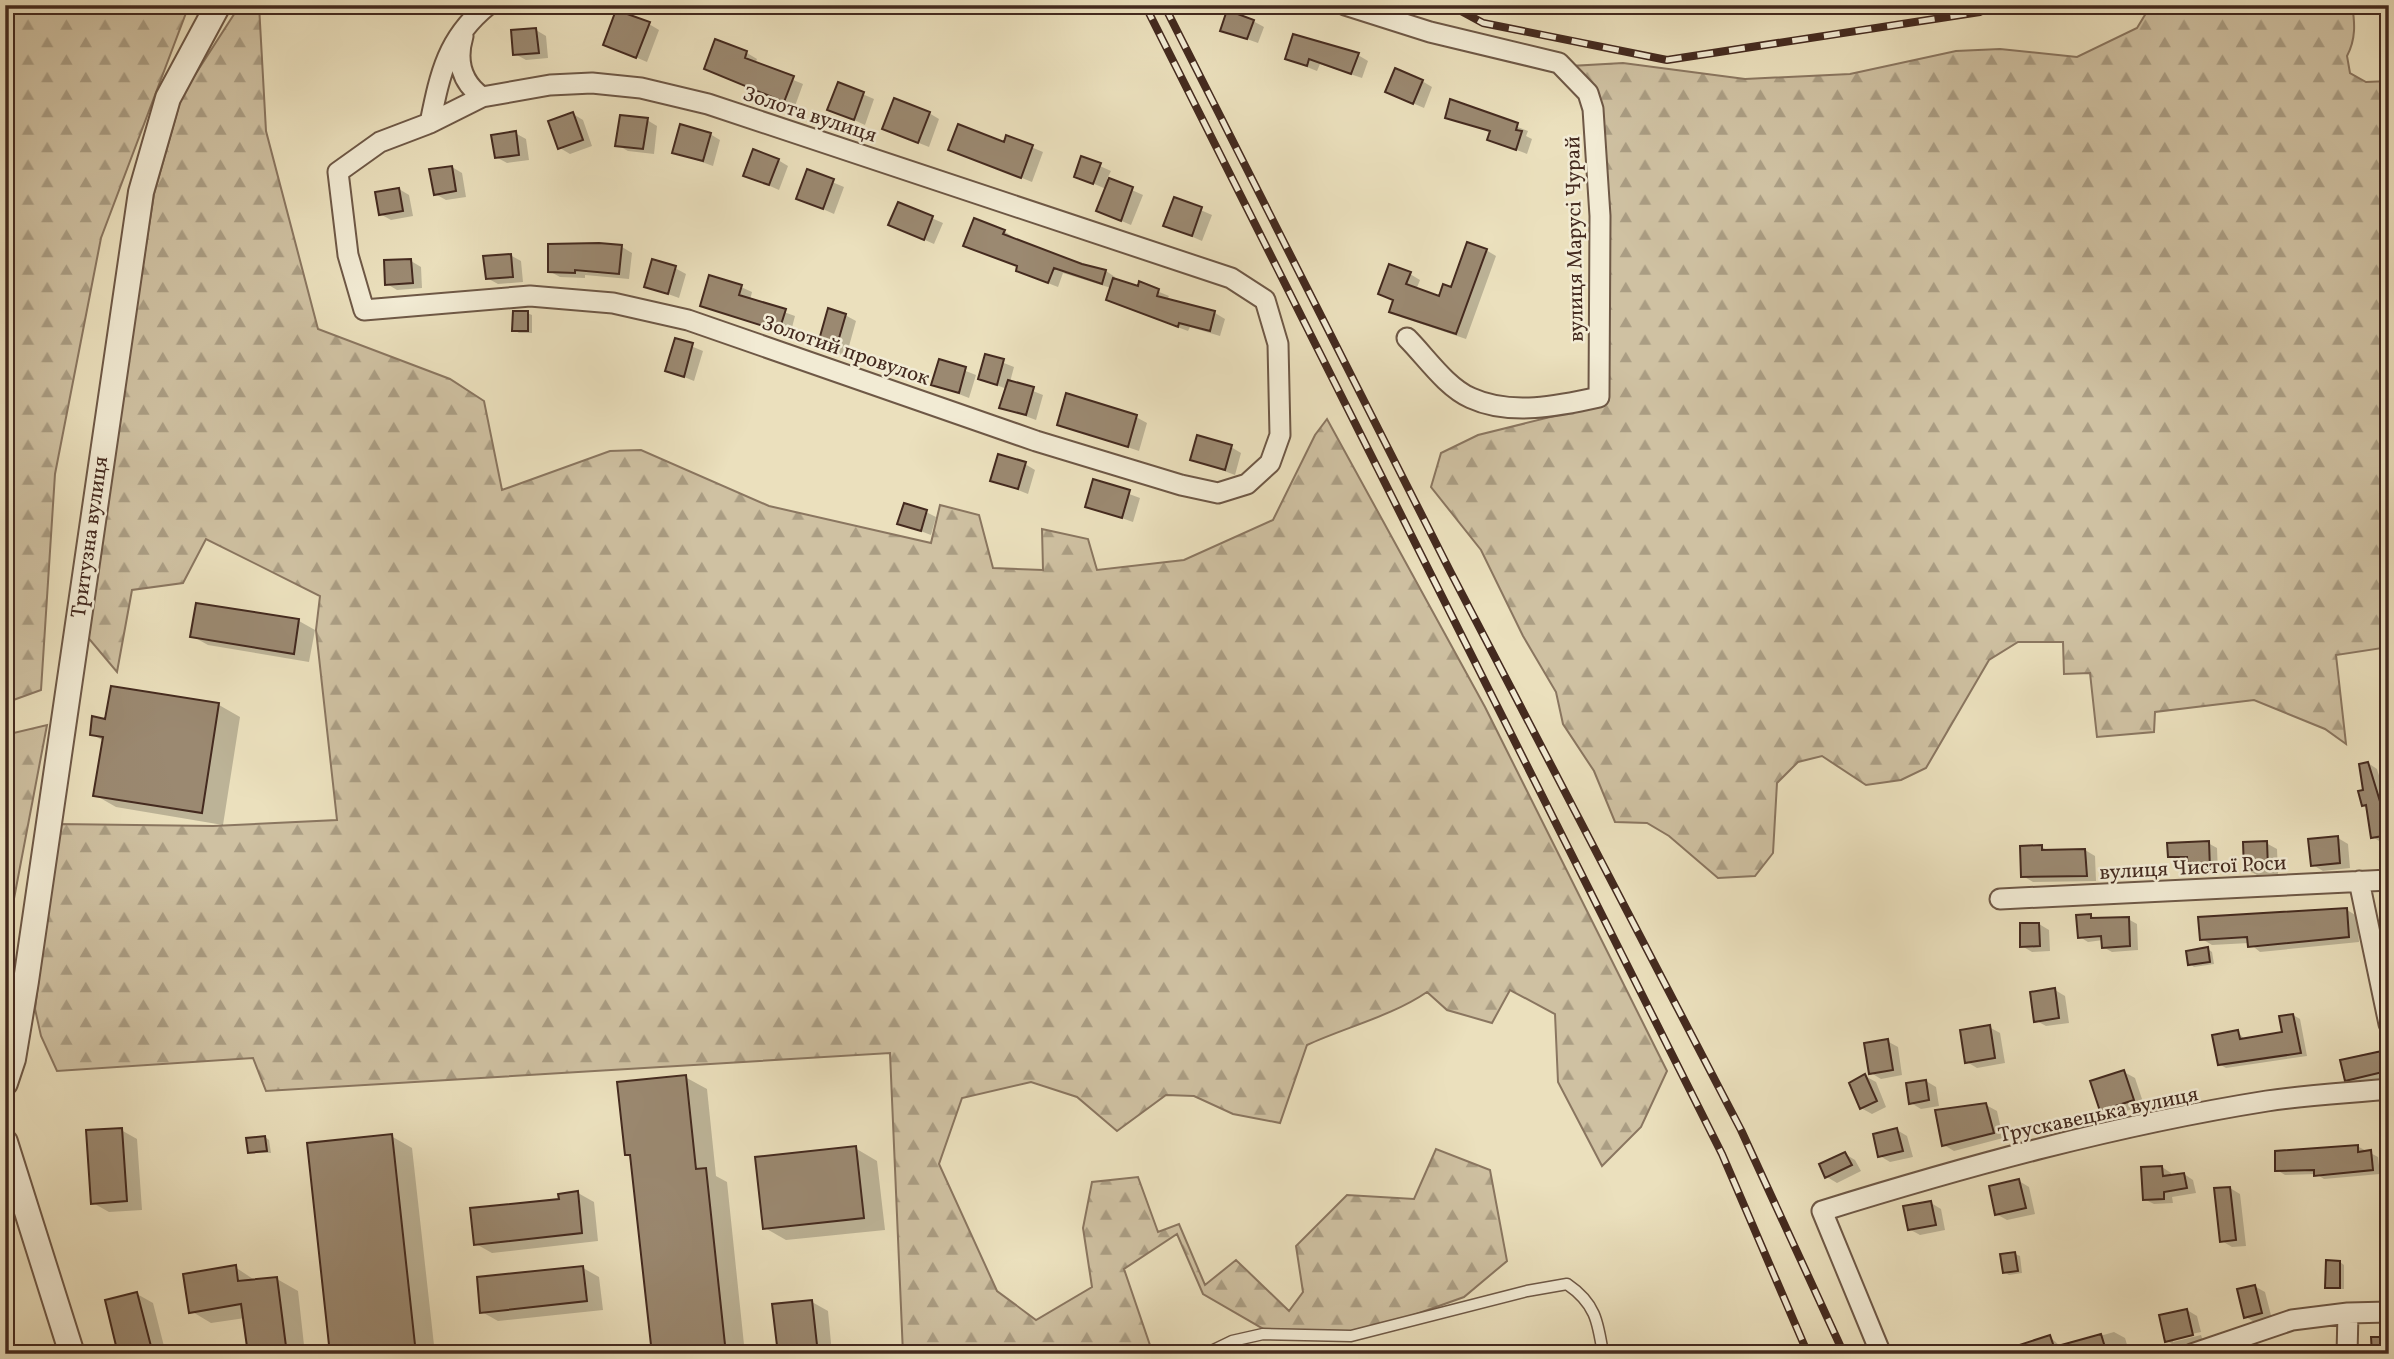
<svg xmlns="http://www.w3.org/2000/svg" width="2394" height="1359" viewBox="0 0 2394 1359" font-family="Vollkorn,serif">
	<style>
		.forest { fill: url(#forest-firs); stroke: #8a7660; stroke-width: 2 }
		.shadow { fill: #0003 }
		.building { fill: #9b8971; stroke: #442a1f; stroke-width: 2 }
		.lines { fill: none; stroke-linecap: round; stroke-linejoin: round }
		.service-casing { stroke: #6e5846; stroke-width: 13 }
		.minor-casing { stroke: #6e5846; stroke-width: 23 }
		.tertiary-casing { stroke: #6e5846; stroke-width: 28 }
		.service { stroke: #f2ebd4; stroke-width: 10 }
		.minor { stroke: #f2ebd4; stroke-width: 19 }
		.tertiary { stroke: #f2ebd4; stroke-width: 24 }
		.rail-casing { stroke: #442a1f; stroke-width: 8 }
		.rail { stroke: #f2ebd4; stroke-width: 5; stroke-dasharray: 16; stroke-linecap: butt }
		.labels { text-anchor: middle; stroke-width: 5; stroke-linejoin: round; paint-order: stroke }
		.street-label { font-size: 21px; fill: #442a1f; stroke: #f2ebd4 }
	</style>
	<defs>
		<pattern id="forest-firs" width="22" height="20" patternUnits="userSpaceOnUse" patternTransform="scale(1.75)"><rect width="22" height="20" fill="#cfc1a2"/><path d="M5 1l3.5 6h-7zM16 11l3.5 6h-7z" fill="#aa9d83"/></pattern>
	</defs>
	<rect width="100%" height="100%" fill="#ebe0bd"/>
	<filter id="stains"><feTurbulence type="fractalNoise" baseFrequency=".00286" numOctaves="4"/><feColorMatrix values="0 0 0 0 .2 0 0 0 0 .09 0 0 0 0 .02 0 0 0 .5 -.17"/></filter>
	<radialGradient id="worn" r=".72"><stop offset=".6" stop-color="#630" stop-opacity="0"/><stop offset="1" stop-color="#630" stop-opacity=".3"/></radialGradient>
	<!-- forest -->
	<path class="forest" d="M5,5H189L101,238L55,474L41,690L5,703Z
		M240,5H259L266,131L318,329L450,379L484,401L502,490L610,451L641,450L769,506L931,543L940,505L979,515L993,568L1043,570L1042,529L1088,539L1097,570L1184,560L1273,520L1315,435L1327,419L1485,707L1667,1071L1641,1127L1602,1166L1558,1082L1555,1014L1510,990L1492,1023L1447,1010L1427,992C1392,1016 1346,1027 1307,1045L1280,1123L1233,1114L1194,1096L1166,1095L1117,1131L1077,1097L1031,1082L962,1098L939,1164L997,1291L1036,1320L1092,1287L1083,1228L1092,1182L1138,1177L1158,1232L1179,1224L1205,1285L1236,1260L1289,1311L1303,1292L1296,1246L1347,1195L1414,1199L1436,1149L1490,1170L1507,1261L1464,1297L1352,1337L1272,1334L1203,1294L1177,1234L1124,1269L1153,1354H903L890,1053L266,1091L253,1058L57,1071L41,1036L35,1009L58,824L213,826L337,820L316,630L320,596L206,539L183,583L132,590L117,672L85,634L154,194L182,95Z
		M2151,5H2352C2355,23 2356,39 2347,56L2350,73L2366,82L2389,81V647L2336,655L2346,744L2325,729L2254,700L2155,712L2154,732L2097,737L2090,673L2064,674L2063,642H2018L1989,660L1926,768L1901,780L1866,785L1822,756L1798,762L1777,783L1773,853L1755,876L1718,878L1669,836L1647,823L1615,822L1594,771L1563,724L1556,692L1523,636L1481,550L1431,487L1441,453L1478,435L1603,404L1596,109L1571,66L1623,63L1745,79L1850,74L1956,51L2000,49L2077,57L2137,28Z
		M47,725L5,946V735Z"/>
	<!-- shadow -->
	<path class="shadow" d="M1253,21L1264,27L1258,43L1222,30Z
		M649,24L659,30L647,62L605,44Z
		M536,30L546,36L548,58L526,60L515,54Z
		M716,42L747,53L757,59L755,64L803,84L795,106L716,74Z
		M1358,55L1368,61L1362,78L1320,64L1317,71L1287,59Z
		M1422,81L1432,87L1424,108L1387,92Z
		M839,84L874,99L865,125L830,109Z
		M1451,101L1528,131L1526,136L1532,139L1527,154L1490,140L1492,133L1447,117Z
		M929,113L939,119L929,147L884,129Z
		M573,114L583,120L592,146L570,154L560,148Z
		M647,120L657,126L654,154L628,151L617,145Z
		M515,133L526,139L529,160L507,163L496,157Z
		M710,134L720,140L713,166L674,152Z
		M1007,137L1043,152L1032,182L950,149L1005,144Z
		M1082,158L1111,171L1107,179L1143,195L1131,225L1098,211L1106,189L1076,176Z
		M778,160L788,166L779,190L745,175Z
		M452,167L462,173L466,197L446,200L435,194Z
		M808,172L844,187L834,214L798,198Z
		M399,189L409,195L413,216L391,220L380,214Z
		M1175,199L1212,215L1202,241L1165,225Z
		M899,204L943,223L934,244L891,225Z
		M1004,231L1013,237L1012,240L1106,271L1115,277L1114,280L1139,288L1140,284L1169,296L1167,300L1215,313L1225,319L1220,336L1190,327L1188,331L1118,305L1108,299L1111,288L1063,273L1058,287L1027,275L1018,270L1019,267L975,250Z
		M622,247L632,253L629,279L585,275V278L560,277L549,271Z
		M1486,250L1496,256L1466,339L1401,317L1391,311L1394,301L1380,293L1410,274L1420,280L1416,290L1440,298L1452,289Z
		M510,255L521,261L523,282L498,284L487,278Z
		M411,261L421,267L422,288L397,290L387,284Z
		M675,268L686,274L679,298L646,286Z
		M741,287L752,292L750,300L795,316L790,335L702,305Z
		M527,313L532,315V333H519L514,330Z
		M845,315L856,321L846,357L819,346Z
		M676,340L703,351L694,381L667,370Z
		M986,356L1014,367L1010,382L1043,395L1036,420L1001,407L1007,389L980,379Z
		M940,361L976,375L969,398L933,384Z
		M1136,417L1147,423L1139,451L1059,424Z
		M1231,447L1241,453L1235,475L1192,459Z
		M1025,464L1035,470L1028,494L992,480Z
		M1094,481L1140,498L1133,522L1087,506Z
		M926,512L936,517L931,535L899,523Z
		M299,621L315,630L309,662L208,645L192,636Z
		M112,688L219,705L240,717L223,825L116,807L95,795L104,741L91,734L107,721Z
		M2368,763L2377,769L2384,792L2389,791V842L2382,843L2373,837L2368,807L2364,805Z
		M2338,838L2348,844L2350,868L2323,871L2313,865Z
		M2208,843L2217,848L2218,873L2198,874L2190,869L2189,861H2178L2169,856Z
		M2266,843L2277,849L2278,874L2257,875L2246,869Z
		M2042,847L2050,852L2085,850L2095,856L2096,881L2033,882L2023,876Z
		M2347,910L2357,916L2359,942L2260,952L2249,943L2212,945L2202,939L2226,919L2297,911L2303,914Z
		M2091,916L2098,920L2128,919L2137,924L2138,950L2112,952L2103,947V940L2088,942L2080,937Z
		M2039,924L2049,930L2050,951L2032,952L2022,946Z
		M2208,949L2212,952L2214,964L2194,967L2190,964Z
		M2055,990L2065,996L2069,1023L2046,1026L2035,1020Z
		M2293,1015L2300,1019L2307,1056L2226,1068L2219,1064L2238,1032L2245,1040L2284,1033Z
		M1989,1027L2000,1033L2005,1063L1977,1068L1967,1062Z
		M1887,1041L1898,1047L1902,1075L1881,1079L1871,1073Z
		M2389,1051V1078L2357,1085L2346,1079L2342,1061Z
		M2124,1072L2135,1078L2144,1105L2112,1116L2101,1110Z
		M1865,1076L1876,1082L1886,1107L1872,1114L1861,1108Z
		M685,1077L707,1089L716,1176L727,1182L745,1354H654L632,1157L627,1154Z
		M1926,1081L1936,1087L1939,1106L1921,1109L1911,1103Z
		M1986,1105L1997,1111L2003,1138L1954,1151L1944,1145Z
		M121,1130L137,1139L142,1210L109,1212L93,1203Z
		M1897,1130L1907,1136L1913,1157L1890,1162L1880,1156Z
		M391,1136L412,1148L435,1354H332Z
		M265,1137L269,1140L271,1153L250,1152Z
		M2357,1146L2378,1157L2380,1174L2324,1179L2316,1174L2285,1175L2277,1170Z
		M855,1148L877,1161L885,1230L786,1240L765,1228Z
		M1845,1154L1855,1160L1861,1171L1837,1183L1827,1177Z
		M2162,1167L2171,1173V1176L2184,1174L2193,1180L2196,1193L2172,1197L2173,1203L2154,1204L2144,1199Z
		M2019,1181L2029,1187L2035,1214L2007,1220L1996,1214Z
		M2230,1188L2240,1194L2246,1246L2232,1247L2222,1241Z
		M578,1193L594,1202L598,1241L492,1253L476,1244Z
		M1931,1203L1941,1209L1945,1230L1920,1235L1909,1229Z
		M2015,1254L2020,1256L2022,1273L2009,1275L2004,1272Z
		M2340,1262L2344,1265V1289H2332L2327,1287Z
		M235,1267L256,1281L277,1279L298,1291L305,1354H250L245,1318L211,1323L191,1311Z
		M583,1268L599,1277L603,1310L498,1321L482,1312Z
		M2254,1286L2265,1292L2272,1319L2256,1323L2246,1317Z
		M137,1294L153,1303L166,1354H120Z
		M812,1302L828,1311L832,1354H779Z
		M2187,1310L2197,1316L2201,1332L2173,1338V1342L2201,1335L2203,1341L2177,1347L2167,1341Z
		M2114,1332L2125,1338L2128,1348L2114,1354H2030L2050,1337L2061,1347Z
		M5,1337L10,1354H5Z"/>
	<!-- building -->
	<path class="building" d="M616,10L650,22L636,58L603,45Z
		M1227,10L1254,20L1247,39L1220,31Z
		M536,28L539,53L513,55L511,30Z
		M1293,34L1359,53L1351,74L1309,59L1307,66L1285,59Z
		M715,39L747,51L745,58L794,76L784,102L704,69Z
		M1395,68L1423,80L1413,104L1385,92Z
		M838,82L864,92L854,120L827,110Z
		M894,98L930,112L918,143L882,129Z
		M1450,99L1518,123L1516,130L1522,131L1516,150L1487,140L1490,131L1445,118Z
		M573,112L583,140L558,149L548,121Z
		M620,115L648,118L643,149L615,146Z
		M680,124L711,133L703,161L672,153Z
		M958,124L1004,142L1006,135L1033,145L1021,178L948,150Z
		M516,131L519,155L495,158L491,135Z
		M753,149L779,159L769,185L743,176Z
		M1081,156L1101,163L1093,184L1074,177Z
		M452,166L456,191L434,195L429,169Z
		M807,169L834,179L823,209L796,199Z
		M1109,178L1133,187L1121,221L1096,211Z
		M399,188L403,211L379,215L375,192Z
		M1174,197L1202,207L1192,236L1163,226Z
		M898,202L933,216L924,240L888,225Z
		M974,218L1005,230L1003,234L1082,264L1106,270L1102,284L1054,268L1048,283L1016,271L1017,266L963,246Z
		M1467,242L1487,249L1456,334L1389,312L1393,300L1378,294L1389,264L1411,272L1406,284L1439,296L1443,284L1451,287Z
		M599,243L622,245L619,274L575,270V273L548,272V244Z
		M511,254L513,277L486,279L483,256Z
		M411,259L413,283L385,285L384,260Z
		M652,259L676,266L668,294L644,287Z
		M709,275L742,285L739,295L786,309L779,331L700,306Z
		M1113,278L1138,286L1139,281L1159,289L1157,296L1215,311L1210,331L1179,323L1178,327L1106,300Z
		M828,308L846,314L835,352L817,347Z
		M513,311H528V331H512Z
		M675,338L693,343L684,377L665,371Z
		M985,354L1004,359L997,385L978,379Z
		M939,359L966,367L959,393L931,385Z
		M1008,380L1034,387L1026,415L999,408Z
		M1066,393L1137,415L1128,447L1057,425Z
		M1197,435L1232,445L1225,470L1190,460Z
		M998,454L1026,462L1018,489L990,481Z
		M1093,479L1130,490L1122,518L1085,507Z
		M904,503L927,510L921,531L897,524Z
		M196,603L299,619L294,654L190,637Z
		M111,686L219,703L202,813L93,796L103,737L90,735L92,716L105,719Z
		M2368,762L2382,808H2385L2389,829V835L2371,838L2366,805L2362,806L2358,791L2363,790L2359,764Z
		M2338,836L2340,863L2311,866L2308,839Z
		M2209,841L2210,869L2188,870L2187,857H2168L2167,843Z
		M2267,841L2268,869L2244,870L2243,842Z
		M2042,845V850L2085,849L2087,876L2021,877L2020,846Z
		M2347,908L2349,937L2248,947L2247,937L2200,940L2198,917Z
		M2091,914V918L2129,917L2130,946L2102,948L2101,936L2078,938L2076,915Z
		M2020,923H2039L2040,946L2020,947Z
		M2208,947L2210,962L2188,965L2186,951Z
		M2055,988L2059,1018L2034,1022L2030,992Z
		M2293,1014L2301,1053L2218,1065L2212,1035L2238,1030L2240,1039L2282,1032L2279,1016Z
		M1990,1025L1995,1058L1965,1063L1960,1030Z
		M1888,1039L1893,1070L1869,1074L1864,1043Z
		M2382,1051L2387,1071L2345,1081L2340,1060Z
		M2124,1070L2134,1100L2100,1111L2090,1081Z
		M1865,1074L1877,1101L1860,1109L1849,1083Z
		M686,1075L696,1169L706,1168L726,1354H652L630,1155H625L617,1082Z
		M1926,1080L1929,1100L1909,1104L1906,1083Z
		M1986,1103L1994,1133L1942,1146L1935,1110Z
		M122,1128L127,1201L91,1204L86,1130Z
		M1897,1128L1903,1151L1878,1157L1873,1134Z
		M392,1134L416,1354H330L307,1143Z
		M265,1136L267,1151L248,1153L246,1138Z
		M2358,1145V1152L2371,1150L2373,1170L2314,1176V1170L2275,1171V1151Z
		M856,1146L864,1218L763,1229L755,1157Z
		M1845,1152L1852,1165L1825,1178L1819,1164Z
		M2162,1166L2163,1176L2184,1173L2187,1188L2164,1192V1199L2143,1200L2141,1167Z
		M2019,1179L2026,1208L1995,1215L1989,1186Z
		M2230,1187L2236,1240L2220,1242L2214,1188Z
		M578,1191L582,1233L474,1245L470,1208L559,1199L558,1194Z
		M1931,1201L1936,1225L1908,1230L1903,1206Z
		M2015,1252L2018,1271L2003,1273L2000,1254Z
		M2326,1260L2340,1261V1288H2325Z
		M236,1265L238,1281L277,1277L287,1354H248L241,1304L189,1313L183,1274Z
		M583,1266L587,1301L480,1313L477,1277Z
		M2255,1285L2262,1313L2244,1318L2237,1289Z
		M137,1292L153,1354H118L105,1300Z
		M812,1300L818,1354H778L772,1304Z
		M2187,1309L2193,1335L2165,1342L2159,1315Z
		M2101,1334L2107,1354H2001V1351L2050,1335L2054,1347Z
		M2371,1337H2389V1354H2372Z"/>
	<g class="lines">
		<!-- service casing -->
		<g class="service-casing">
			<path id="service" d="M1205,1354L1232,1341L1263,1334L1351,1336L1527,1291L1567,1284C1595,1303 1598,1321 1603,1354"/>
		</g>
		<!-- minor casing -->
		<g class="minor-casing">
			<path id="minor" d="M1345,5L1430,32L1559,63L1588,93L1593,109L1600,216L1599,397C1559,406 1510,416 1471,398C1446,387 1426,357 1407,338
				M463,36C456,60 461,82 482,97
				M592,83L641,88L708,104L1231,278L1265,300L1278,344L1280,435L1270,463L1247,484L1218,493L1181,485L1036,441L688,320L613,303L530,296L364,310L348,255L338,172L380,142L430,123L482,97L550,85Z
				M430,123C440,74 447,38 488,5
				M2359,881L2389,1024
				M2000,899L2389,880
				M1881,1354L1822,1211C1967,1166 2116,1125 2267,1101C2307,1095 2348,1093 2389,1089
				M2192,1354L2292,1320L2348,1313L2389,1312
				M2347,1354L2348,1313"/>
		</g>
		<!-- tertiary casing -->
		<g class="tertiary-casing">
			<path id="tertiary" d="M5,1083L13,1059L26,981L141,192L168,98L218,5
				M5,1142L72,1354"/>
		</g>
		<!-- service -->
		<use href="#service" class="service"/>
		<!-- minor -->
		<use href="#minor" class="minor"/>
		<!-- tertiary -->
		<use href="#tertiary" class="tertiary"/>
		<!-- rail casing -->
		<g class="rail-casing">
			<path id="rail" d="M1145,5L1722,1154L1808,1354
				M1164,5L1450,571L1741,1130L1844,1354
				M1450,5L1483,23L1667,60L1980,12L1995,5
				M5,7L7,5"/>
		</g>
		<!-- rail -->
		<use href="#rail" class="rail"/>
	</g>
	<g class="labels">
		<!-- street labels -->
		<g class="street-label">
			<text transform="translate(810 114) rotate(18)" y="7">Золота вулиця</text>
			<text transform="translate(1574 239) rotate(-91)" y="7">вулиця Марусі Чурай</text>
			<text transform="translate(846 350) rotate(19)" y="7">Золотий провулок</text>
			<text transform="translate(89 537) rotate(-82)" y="7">Тритузна вулиця</text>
			<text transform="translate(2193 867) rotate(-3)" y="7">вулиця Чистої Роси</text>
			<text transform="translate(2098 1114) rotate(-12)" y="7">Трускавецька вулиця</text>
		</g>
	</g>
	<!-- margin -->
	<rect width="2394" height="1359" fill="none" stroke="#ebe0bd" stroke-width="28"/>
	<rect x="7" y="7" width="2380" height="1345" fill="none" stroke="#442a1f" stroke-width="3.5"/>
	<rect x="14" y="14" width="2366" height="1331" fill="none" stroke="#442a1f" stroke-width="2"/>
	<rect width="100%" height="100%" filter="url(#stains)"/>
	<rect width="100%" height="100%" fill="url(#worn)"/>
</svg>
